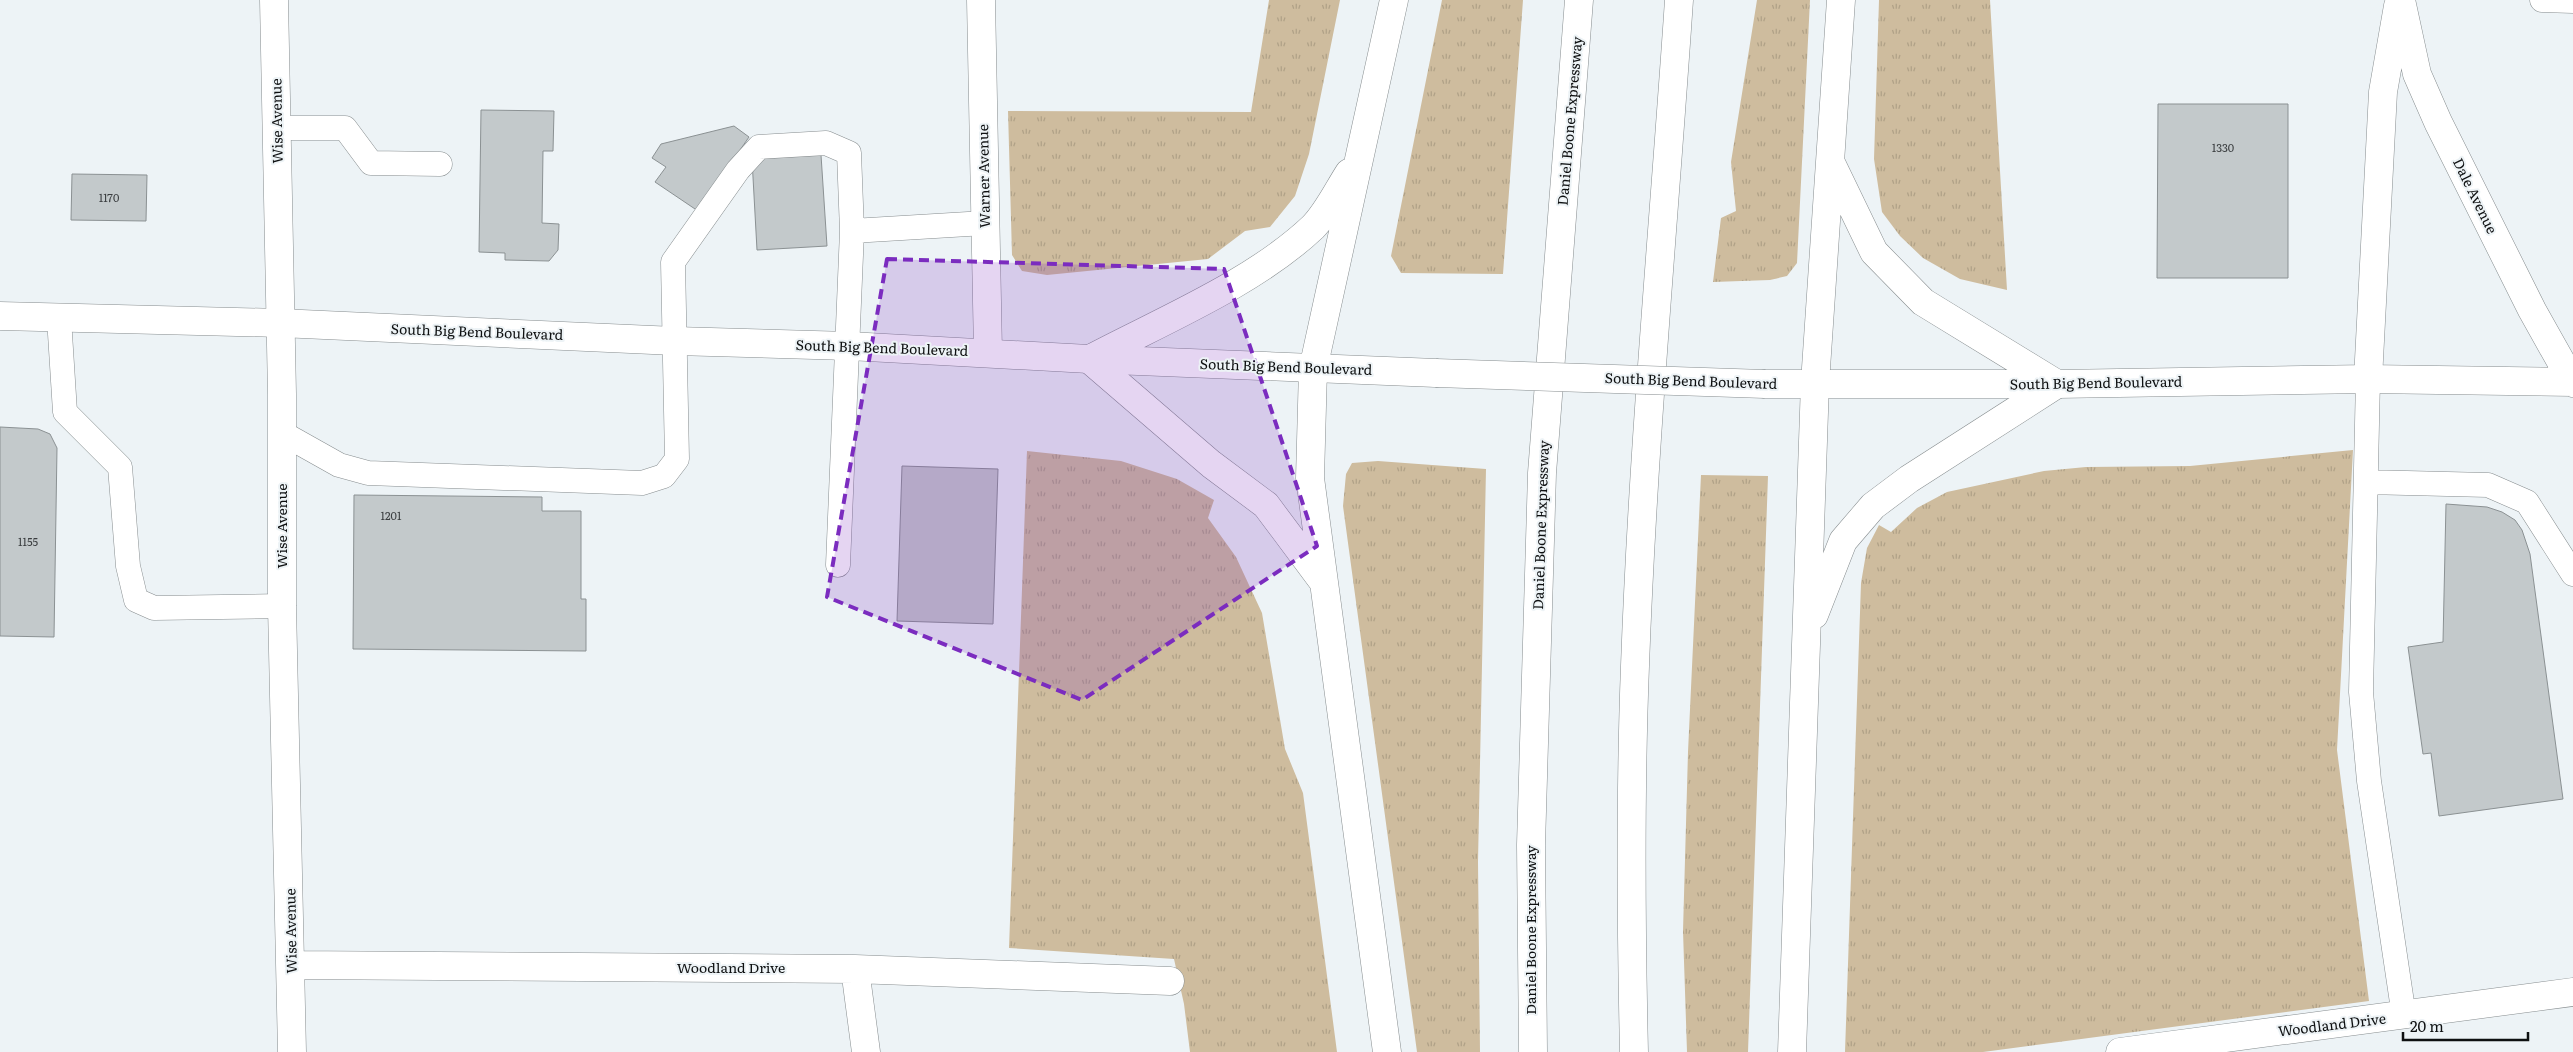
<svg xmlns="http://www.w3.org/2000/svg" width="2573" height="1052" viewBox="0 0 2573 1052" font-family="Literata,serif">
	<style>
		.grass { fill: url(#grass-tufts) }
		.building { fill: #c3c9cb; stroke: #8b9193 }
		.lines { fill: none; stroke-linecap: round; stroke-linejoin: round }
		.lane-casing { stroke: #878d8f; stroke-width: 25 }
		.street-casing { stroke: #878d8f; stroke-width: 29 }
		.secondary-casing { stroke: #878d8f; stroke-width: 29 }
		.highway-casing { stroke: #878d8f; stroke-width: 29 }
		.lane { stroke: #fff; stroke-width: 24 }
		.street { stroke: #fff; stroke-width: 28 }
		.secondary { stroke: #fff; stroke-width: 28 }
		.highway { stroke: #fff; stroke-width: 28 }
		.secondary-bridge-casing { stroke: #878d8f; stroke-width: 29; stroke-linecap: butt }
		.secondary-bridge { stroke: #fff; stroke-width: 28 }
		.marked { fill: #7b2cbf; fill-opacity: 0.2; stroke: #7b2cbf; stroke-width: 4; stroke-dasharray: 10 6; stroke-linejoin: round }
		.labels { text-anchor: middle; stroke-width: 4; stroke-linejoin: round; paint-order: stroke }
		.number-label { font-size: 11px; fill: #3b3e40 }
		.street-label { font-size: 14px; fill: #0e1011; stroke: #edf3f6 }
	</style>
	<defs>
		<pattern id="grass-tufts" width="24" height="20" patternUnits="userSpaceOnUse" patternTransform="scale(1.25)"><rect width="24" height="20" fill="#cebc9e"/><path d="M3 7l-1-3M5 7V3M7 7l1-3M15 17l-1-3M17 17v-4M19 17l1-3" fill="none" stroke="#b0a187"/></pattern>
	</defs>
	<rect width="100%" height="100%" fill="#edf3f6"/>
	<!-- grass -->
	<path class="grass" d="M1269,0H1340L1309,154L1295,196L1270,227L1245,231L1208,259L1047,275L1022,271L1012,255L1008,111L1251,112Z
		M1442,0H1523L1503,274L1401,273L1391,256Z
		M1757,0H1810L1797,263L1787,276L1770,280L1713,282L1721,218L1736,211L1731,162Z
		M1879,0H1990L2007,290L1960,279L1923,258L1900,236L1882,212L1874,159Z
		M2353,450L2337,750L2369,1001L1983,1052H1845L1861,583L1867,548L1879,525L1891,532L1917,508L1947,492L2044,471L2086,467L2190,466Z
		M1027,451L1121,461L1177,479L1214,500L1208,518L1236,557L1262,613L1285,749L1303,793L1337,1052H1190L1184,1004L1174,959L1009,948Z
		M1378,461L1486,469L1478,862L1480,1052H1417L1343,506L1346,474L1352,463Z
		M1701,475L1768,476L1748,1052H1687L1683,931L1688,752Z"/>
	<!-- building -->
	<path class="building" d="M2158,104H2288V278H2157Z
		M481,110L554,111L553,151H543L542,223L559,224L558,250L549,261L505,260V253L479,252Z
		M734,126L749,137L698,211L655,182L666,167L652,158L661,144Z
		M821,155L827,246L757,250L752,159Z
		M72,174L147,175L146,221L71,220Z
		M0,427L38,429L50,434L57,448L54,637L0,636Z
		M902,466L998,469L993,624L897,621Z
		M354,495L542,497V511H581V599H586V651L353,649Z
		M2446,504L2487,507L2502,512L2515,520L2522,530L2530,554L2563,799L2439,816L2431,753L2423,754L2408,647L2443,642Z"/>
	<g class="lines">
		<!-- lane casing -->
		<g class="lane-casing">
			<path id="lane" d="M2542,0L2573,1
				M277,128H345L371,163L440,164
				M852,231L985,223
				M59,318L65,412L120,467L128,566L136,600L154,608L282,606
				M2368,379L2361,692L2369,781L2404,1016
				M282,433L339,465L368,473L642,483L664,476L677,459L673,262L738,170L759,147L826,143L849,153L852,231L838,565
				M2366,482L2488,485L2527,502L2573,574"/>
		</g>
		<!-- street casing -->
		<g class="street-casing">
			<path id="street" d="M274,0L282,394V606L292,1052
				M981,0L988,352
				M291,965L855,969L1170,981
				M855,969L866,1052
				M2120,1052L2573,992"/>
		</g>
		<!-- secondary casing -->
		<g class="secondary-casing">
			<path id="secondary" d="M2401,0L2417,74L2438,122L2532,310L2573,383
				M1831,163L1874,252L1923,302L2057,384
				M0,316L280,323L675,341L849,346L1089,359L1436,373
				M1090,359C1162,321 1254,283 1313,227C1327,213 1338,190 1349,173
				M1313,369L1394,0
				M2368,379L2383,92L2398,6
				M1815,383L1841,0
				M1765,384H2057L2368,379L2573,382"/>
		</g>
		<!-- highway casing -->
		<g class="highway-casing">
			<path id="highway" d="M1089,359L1211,464L1266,505L1322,580
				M1313,369L1310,478L1387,1052
				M1814,615L1843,541L1873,506L1909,479L2057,384
				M1533,1052L1531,845L1542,473L1579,0
				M1634,1052C1631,923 1630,794 1635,666C1643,443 1664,222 1679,0
				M1792,1052L1815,383"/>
		</g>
		<!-- lane -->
		<use href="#lane" class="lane"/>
		<!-- street -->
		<use href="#street" class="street"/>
		<!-- secondary -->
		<use href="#secondary" class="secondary"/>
		<!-- highway -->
		<use href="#highway" class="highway"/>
		<!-- secondary-bridge casing -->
		<g class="secondary-bridge-casing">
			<path id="secondary-bridge" d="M1436,373L1765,384"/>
		</g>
		<!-- secondary-bridge -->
		<use href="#secondary-bridge" class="secondary-bridge"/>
	</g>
	<!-- marked area -->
	<path class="marked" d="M887,259L1224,269L1317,546L1082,700L827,597Z"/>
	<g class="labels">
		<!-- number labels -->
		<g class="number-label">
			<text x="2223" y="152">1330</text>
			<text x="109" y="202">1170</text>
			<text x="391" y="520">1201</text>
			<text x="28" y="546">1155</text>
		</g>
		<!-- street labels -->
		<g class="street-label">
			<text transform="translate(277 121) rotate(-91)" y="5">Wise Avenue</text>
			<text transform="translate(1570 121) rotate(-85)" y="5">Daniel Boone Expressway</text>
			<text transform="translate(984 176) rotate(-91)" y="5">Warner Avenue</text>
			<text transform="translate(2475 196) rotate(64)" y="5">Dale Avenue</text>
			<text transform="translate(477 332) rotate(2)" y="5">South Big Bend Boulevard</text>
			<text transform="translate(882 348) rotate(2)" y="5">South Big Bend Boulevard</text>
			<text transform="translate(1286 367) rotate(2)" y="5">South Big Bend Boulevard</text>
			<text transform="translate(1691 381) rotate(2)" y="5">South Big Bend Boulevard</text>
			<text transform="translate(2096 383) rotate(-1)" y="5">South Big Bend Boulevard</text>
			<text transform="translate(1541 525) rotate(-88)" y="5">Daniel Boone Expressway</text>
			<text transform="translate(282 526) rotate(-90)" y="5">Wise Avenue</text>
			<text transform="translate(1531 930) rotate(-90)" y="5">Daniel Boone Expressway</text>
			<text transform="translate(291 931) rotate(-91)" y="5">Wise Avenue</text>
			<text x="731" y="973">Woodland Drive</text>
			<text transform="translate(2332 1025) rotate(-7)" y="5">Woodland Drive</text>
		</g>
	</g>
	<!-- scale -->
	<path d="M2403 1032v8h125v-8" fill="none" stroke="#0e1011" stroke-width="2.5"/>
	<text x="2410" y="1032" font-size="15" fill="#0e1011" stroke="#edf3f6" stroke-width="4" paint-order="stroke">20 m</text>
</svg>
